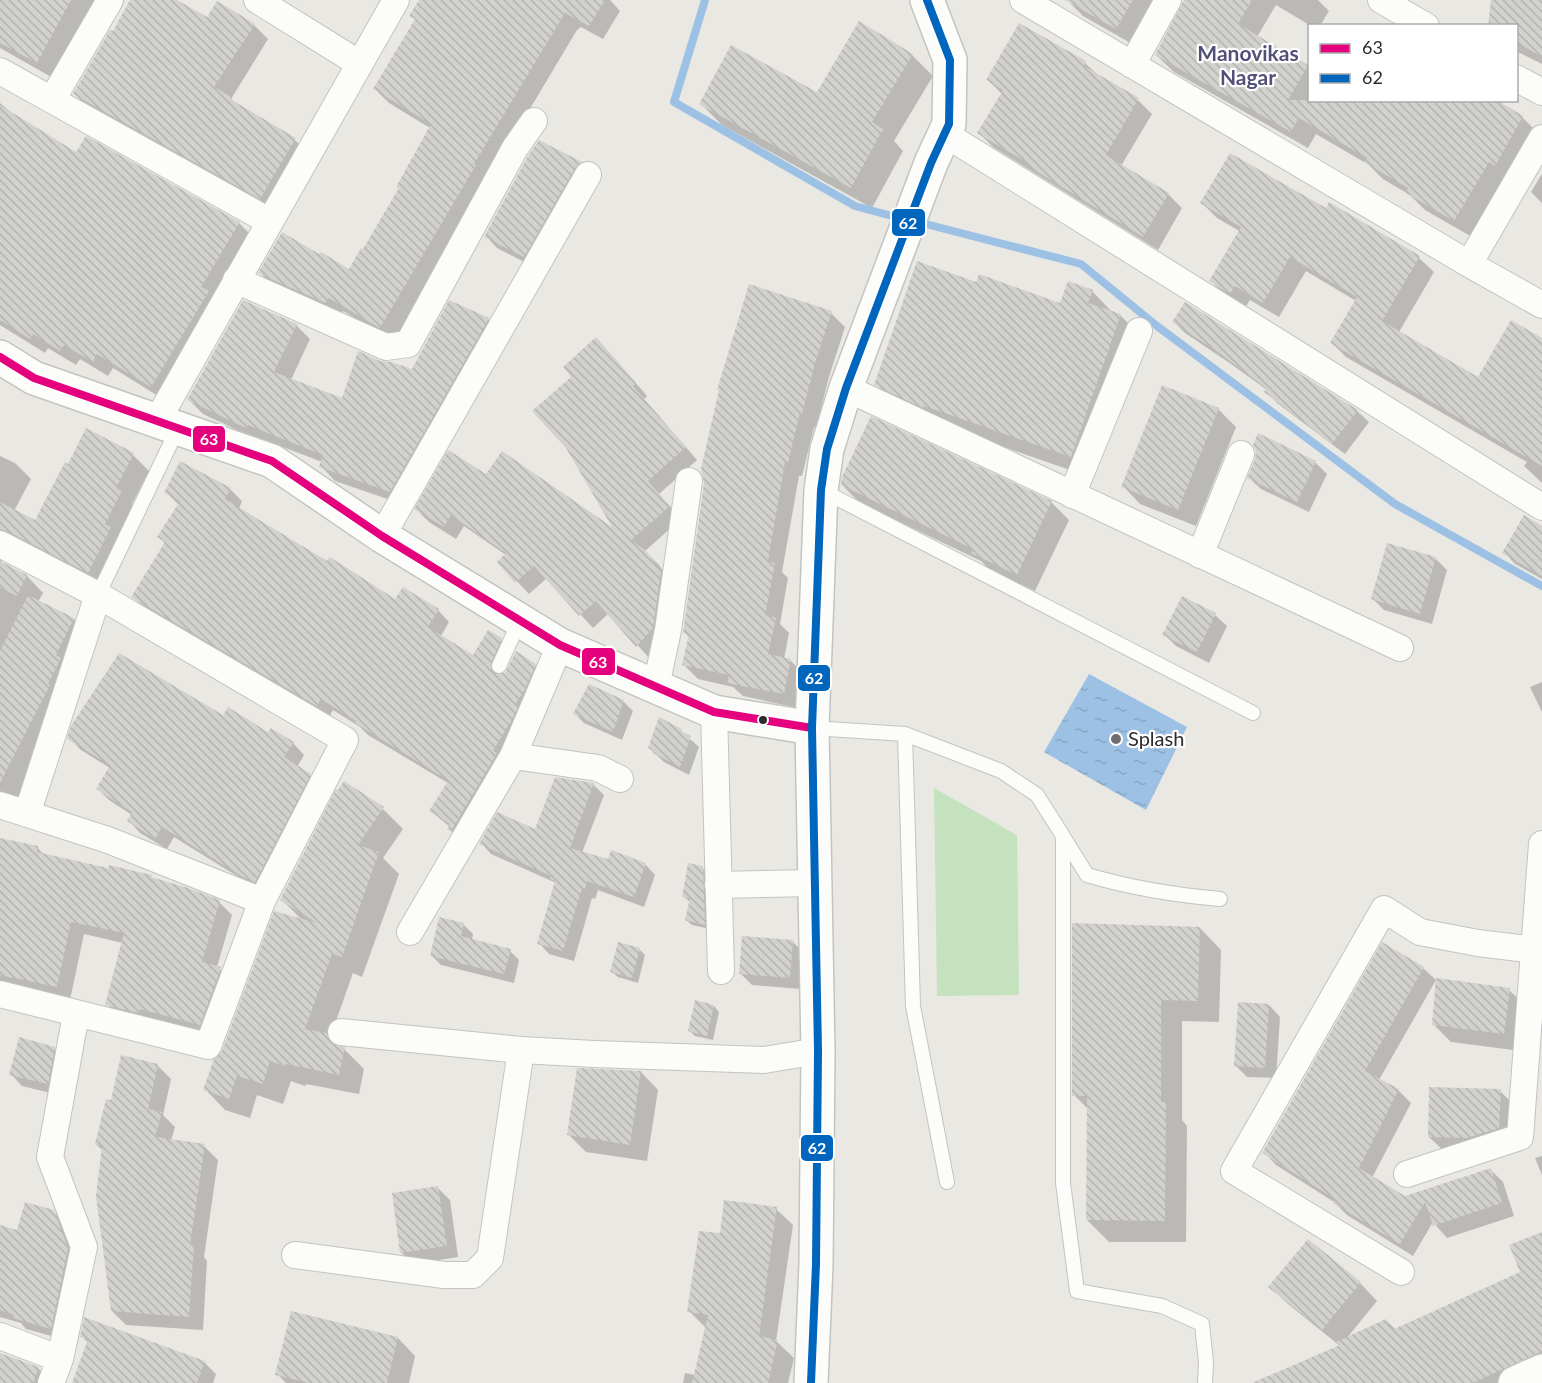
<svg xmlns="http://www.w3.org/2000/svg" width="1542" height="1383" viewBox="0 0 1542 1383" font-family="Lato,sans-serif">
	<style>
		.grass { fill: #c5e2bf }
		.water { fill: url(#water-ripples) }
		.shadow { fill: #0003 }
		.lines { fill: none; stroke-linecap: round; stroke-linejoin: round }
		.stream { stroke: #9dc1e4; stroke-width: 8 }
		.building { fill: url(#building-back-hatch) }
		.service-casing { stroke: #c4c3c2; stroke-width: 16 }
		.minor-casing { stroke: #c4c3c2; stroke-width: 28 }
		.tertiary-casing { stroke: #c4c3c2; stroke-width: 36 }
		.secondary-casing { stroke: #c4c3c2; stroke-width: 36 }
		.service { stroke: #fcfcfb; stroke-width: 14 }
		.minor { stroke: #fcfcfb; stroke-width: 26 }
		.tertiary { stroke: #fcfcfb; stroke-width: 33 }
		.secondary { stroke: #fcfcfb; stroke-width: 33 }
		.bus-1-casing { stroke: #fff; stroke-width: 12 }
		.bus-2-casing { stroke: #fff; stroke-width: 12 }
		.bus-1 { stroke: #e5007d; stroke-width: 8 }
		.bus-2 { stroke: #0065bd; stroke-width: 8 }
		.bus-dot { fill: #2c2c2c; stroke: #fff; stroke-width: 2 }
		.poi-dot { fill: #6e6e6c; stroke: #fff; stroke-width: 2 }
		.labels { text-anchor: middle; stroke-width: 4.5; stroke-linejoin: round; paint-order: stroke }
		.poi-label { font-size: 20px; fill: #2c2c2c; stroke: #fff; text-anchor: start }
		.neighbourhood-label { font-size: 21px; font-weight: bold; fill: #525079; stroke: #fff }
		.line-badge { stroke: #fff; stroke-width: 2 }
		.badge-label { font-size: 16px; text-anchor: middle; font-weight: bold; fill: #fff }
	</style>
	<defs>
		<pattern id="water-ripples" width="26" height="14" patternUnits="userSpaceOnUse" patternTransform="scale(1.5)"><rect width="26" height="14" fill="#9dc1e4"/><path d="M2 4q2-2 4 0t4 0M15 11q2-2 4 0t4 0" fill="none" stroke="#87a6c4"/></pattern>
		<pattern id="building-back-hatch" width="6" height="6" patternUnits="userSpaceOnUse" patternTransform="scale(1.5)"><rect width="6" height="6" fill="#d2d1ce"/><path d="M-1 5l2 2M0 0l6 6M5-1l2 2" fill="none" stroke="#b4b4b1"/></pattern>
	</defs>
	<rect width="100%" height="100%" fill="#e9e8e3"/>
	<!-- grass -->
	<path class="grass" d="M934,788L1017,835L1019,995L937,996Z"/>
	<!-- water -->
	<path class="water" d="M1089,674L1187,727L1146,810L1044,752Z"/>
	<!-- shadow -->
	<path class="shadow" d="M0,0H104L53,78L0,48Z
		M132,0H174L208,19L254,25L268,39L231,99L237,105L295,140L309,154L275,212L89,109L75,94L113,33Z
		M420,0H610L620,11L603,39L581,27L577,30L488,179L490,181L394,341L343,311L340,316L274,287L260,273L320,256L349,271L364,251L400,189L430,128L389,103L375,89L416,20L411,15Z
		M1067,0H1160L1134,45L1083,16Z
		M1187,0H1318L1329,11L1320,26H1311L1276,5L1257,37L1310,68V100H1494L1523,118L1540,135L1472,237L1425,210L1410,195L1383,179L1369,165L1316,134L1308,148L1174,72L1156,55Z
		M1493,0H1542V64L1516,51V26Z
		M912,55L933,76L894,141L903,151L872,208L722,125L701,104L817,94Z
		M1085,63L1099,76L1138,100L1152,114L1121,166L1168,194L1182,208L1158,250L993,147L979,133L1002,94L988,80Z
		M0,103L19,119L77,154L239,223L254,238L166,401L113,368L108,376L80,359L76,365L48,348L45,353L0,325Z
		M539,142L581,163L592,174L536,268L497,248L486,236Z
		M1542,174V203L1531,192Z
		M1202,203L1326,210L1419,258L1434,272L1399,332L1478,379L1542,340V483L1524,466L1527,462L1346,357L1332,343L1356,301L1306,271L1279,317L1250,300L1245,308L1226,296L1211,281L1241,232L1217,218Z
		M977,284L1061,305L1092,291L1113,313L1121,316L1142,337L1093,478L946,427L897,406L876,384Z
		M831,313L845,327L829,377L816,427H814L802,476H799L782,572L788,578L780,624L789,633L784,659L791,661L805,675L798,708L743,696L733,687L698,679L684,665L689,637L684,632Z
		M488,319L503,333L405,505L335,481L321,466L322,462L262,439L261,441L203,414L189,400L296,325L310,339L291,380L343,400L380,362L413,371Z
		M1174,322L1357,411L1369,422L1345,454L1277,403L1266,391L1267,390L1231,364L1185,333Z
		M609,352L647,396L644,399L697,460L659,494L681,519L645,551L659,565L673,585L649,658L609,613L593,628L547,578L529,594L499,562L506,555L464,526L456,539L429,522L416,509L487,476L617,532Z
		M1162,387L1219,410L1236,427L1196,526L1140,504L1123,486Z
		M133,455L149,471L132,504L137,509L104,588L2,554L1,563L27,576L43,593L38,602L74,619L90,636L65,703L15,802L0,798V456L15,463L31,479L14,511L35,522L69,466Z
		M1315,462L1327,474L1309,512L1261,489L1249,478Z
		M181,463L230,489L242,501L239,509L396,602L438,610L449,622L441,636L474,657L501,640L513,652L500,679L535,665L547,677L461,841L449,829L450,827L431,811L448,783L368,735L360,727L333,710L329,717L145,608L133,597L166,544L159,537L179,505L166,492Z
		M842,485L1051,502L1069,520L1035,591L990,570L981,561L860,503Z
		M1542,528V579L1515,564L1504,552Z
		M1388,545L1436,559L1447,570L1432,624L1384,610L1373,599Z
		M1215,615L1227,626L1209,663L1176,646L1164,634Z
		M1542,682V712L1530,687Z
		M589,686L624,702L633,711L622,740L584,723L575,714Z
		M223,717L293,743L304,755L297,767L310,775L322,786L258,889L174,837L167,849L140,833L129,821L132,815L109,800L98,789L110,768L81,750L69,738Z
		M660,719L681,731L699,747L689,775L664,762L649,748Z
		M593,784L604,795L582,853L609,861L645,864L655,875L644,907L598,890L595,899L592,898L574,961L549,954L539,943L556,883L491,854L481,843L536,831Z
		M383,809L403,829L383,858L399,874L362,977L353,973L330,1038L339,1047L344,1049L364,1069L359,1094L306,1084L305,1086L291,1081L283,1104L257,1095L250,1118L225,1110L205,1089L223,1052L302,920L281,899Z
		M0,839L37,847L45,856L151,877L154,880L219,902L232,915L217,967L234,981L213,1037L120,1018L107,1004L123,943L84,934L70,1000L0,984Z
		M702,868L708,873L710,929L692,925L686,920L690,902L683,896Z
		M440,919L464,925L473,934L472,940L510,951L519,960L514,983L441,965L431,955Z
		M1200,928L1221,950L1219,1022L1182,1021V1120L1187,1126L1186,1242H1109L1087,1220L1089,1110L1074,1095Z
		M792,941L804,953L801,989L752,985L741,974Z
		M639,949L645,955L638,983L618,977L612,972Z
		M1423,968L1436,980L1379,1080L1398,1090L1411,1103L1372,1178L1405,1198L1490,1169L1503,1182L1514,1216L1447,1238L1433,1222L1413,1256L1347,1215L1334,1202L1276,1165L1264,1152Z
		M1509,990L1527,1007L1521,1051L1451,1042L1433,1024Z
		M1269,1005L1280,1017L1276,1078L1247,1077L1235,1065Z
		M714,1006L719,1012L713,1040L695,1036L690,1031Z
		M54,1048L66,1060L59,1095L22,1086L11,1074Z
		M157,1065L171,1079L163,1115L175,1127L171,1141L204,1146L218,1160L204,1257L207,1261L203,1330L126,1325L112,1311L103,1151L96,1144L112,1102Z
		M641,1072L658,1090L647,1161L586,1152L568,1134Z
		M1500,1091L1518,1109L1516,1145L1447,1154L1429,1137Z
		M1542,1156V1175L1535,1158Z
		M438,1188L450,1200L458,1257L413,1264L401,1252Z
		M776,1209L793,1225L776,1341L794,1358L788,1383H683L685,1373L695,1375L706,1328L689,1311L721,1235Z
		M53,1211L65,1223L79,1260L62,1339L26,1329L21,1323L0,1317V1227L18,1232Z
		M1542,1233V1378L1532,1383H1256L1340,1346L1288,1304L1270,1287L1360,1283L1377,1301L1346,1339L1386,1320L1396,1330L1522,1272Z
		M82,1336L204,1362L216,1374L213,1383H77L88,1343Z
		M398,1338L415,1356L409,1383H286L277,1374Z
		M0,1354L38,1368L53,1383H0Z"/>
	<g class="lines">
		<!-- stream -->
		<path class="stream" d="M705,0L674,102L855,206L903,219
			M918,222L1081,264L1157,326L1395,504L1542,586"/>
	</g>
	<!-- building -->
	<path class="building" d="M0,0H71L37,63L0,43Z
		M130,0H177L207,17L217,1L255,24L214,87L231,97L230,99L296,138L260,199L73,94L110,30L113,31Z
		M419,0H605L589,26L565,13L474,164L476,165L380,328L329,298L325,303L258,273L282,232L319,254L321,252L349,269L361,248L363,249L399,188L396,187L431,124L373,89L415,19L409,16Z
		M1065,0H1133L1116,29Z
		M1184,0H1252L1238,24L1308,65L1288,100H1497L1523,116L1495,166L1489,162L1454,221L1406,193L1408,188L1364,162L1367,158L1299,118L1291,132L1155,55Z
		M1491,0H1542V57L1516,42V26H1488Z
		M859,21L913,54L872,122L883,129L851,188L699,104L731,45L817,92Z
		M1019,23L1086,61L1084,66L1139,98L1106,155L1169,193L1143,237L1030,167L1031,165L977,133L1003,90L986,80Z
		M0,105L76,152L86,136L240,222L201,287L209,291L151,387L97,354L93,362L64,345L60,351L33,334L30,339L0,320Z
		M539,140L582,162L575,168L524,257L484,237L528,156Z
		M1230,153L1326,208L1329,202L1420,256L1382,321L1478,377L1511,320L1542,338V466L1330,343L1357,297L1290,257L1263,303L1235,286L1230,294L1209,281L1241,227L1200,203Z
		M917,261L976,282L979,274L1060,303L1068,281L1093,290L1088,303L1121,314L1071,457L924,406L923,408L874,385Z
		M749,284L832,311L815,363L802,414L800,413L788,463L785,462L768,561L775,563L765,615L776,618L768,654L791,659L784,694L727,683L729,675L682,665L689,634L683,633L704,483L701,469L719,390H717Z
		M243,300L297,324L274,372L342,398L358,351L380,361L391,362L412,369L449,300L489,318L390,492L319,467L323,455L248,425L246,428L187,400Z
		M1185,302L1358,410L1332,444L1264,392L1266,388L1218,352L1172,322Z
		M596,337L636,383L633,386L686,447L648,481L670,506L631,540L646,551L661,571L653,628L636,647L596,601L579,616L534,566L515,583L497,562L506,553L451,515L444,527L414,509L448,450L486,474L502,451L612,527L566,448L532,411L571,377L563,367Z
		M1162,385L1219,408L1178,510L1121,487Z
		M871,416L1052,501L1017,575L971,553L973,549L841,485L842,477Z
		M86,428L134,453L116,488L122,491L105,524L111,527L88,573L7,531L0,529V502L35,520L65,462L68,464Z
		M1258,433L1316,461L1297,502L1247,478L1255,459L1256,451L1253,445Z
		M180,461L231,488L225,499L327,561L330,557L395,599L403,587L439,609L428,627L473,655L488,630L502,638L491,663V671L495,674L505,673L516,651L536,664L525,689L515,705L518,707L511,721L493,751L497,753L451,831L447,830L450,824L429,811L448,781L446,779L355,723L356,721L321,699L317,706L131,597L165,542L157,537L180,501L164,493Z
		M1524,515L1542,526V576L1502,553Z
		M1387,543L1436,557L1420,614L1371,599Z
		M0,561L27,575L17,596L0,588Z
		M28,595L74,618L56,655L61,658L48,684L50,685L0,783V651Z
		M1182,596L1216,613L1197,652L1162,635Z
		M119,653L223,715L228,707L268,732L271,728L294,742L284,757L311,774L255,882L245,878L162,827L155,839L127,821L132,812L96,789L110,765L67,739L71,726Z
		M589,684L624,700L613,732L573,714Z
		M659,717L682,729L681,731L691,736L680,767L653,753L654,751L648,748Z
		M555,777L594,783L570,848L608,859L611,850L646,863L634,897L587,881L585,889L582,888L563,951L537,944L555,881L550,879L551,876L479,844L497,812L535,829Z
		M344,781L384,807L358,845L379,852L342,957L332,954L305,1029L326,1033L332,1044L345,1047L339,1075L286,1064L285,1066L270,1061L263,1084L237,1076L229,1099L203,1090L214,1059L222,1051L274,911L317,923L280,900L336,789L338,790Z
		M0,838L38,846L37,852L108,868L109,865L152,875L151,877L185,887L220,900L202,962L221,967L200,1025L140,1009L139,1013L105,1005L124,933L71,922L57,987L0,975Z
		M688,863L703,866L705,925L685,920L690,898L682,897Z
		M439,917L464,923L461,936L511,949L504,974L430,956Z
		M1072,923L1200,927L1198,1001L1161,1000V1102H1166L1165,1221L1086,1220L1087,1096H1072Z
		M742,936L793,940L790,978L739,974Z
		M618,942L640,948L632,978L610,972Z
		M1382,942L1424,967L1365,1071L1399,1089L1359,1168L1405,1196L1491,1168L1502,1203L1433,1226L1425,1202L1400,1244L1333,1203L1335,1199L1262,1153Z
		M1436,978L1510,988L1504,1034L1432,1025Z
		M695,1000L714,1005L707,1036L688,1031Z
		M1238,1002L1269,1004L1265,1068L1234,1066Z
		M19,1037L55,1047L48,1084L9,1075Z
		M121,1055L158,1064L148,1109L162,1112L155,1137L205,1144L190,1245H194L189,1317L111,1311L96,1196L102,1146L95,1144L106,1099L111,1100Z
		M577,1068L641,1071L630,1145L567,1135Z
		M1429,1087L1501,1089L1499,1128L1467,1138L1428,1137Z
		M438,1186L447,1246L400,1253L392,1193Z
		M724,1200L777,1207L759,1336L778,1340L768,1383H692L708,1315L687,1312L699,1231L720,1233Z
		M25,1202L54,1210L68,1248L51,1329L13,1318L14,1315L0,1310V1225L17,1230Z
		M1542,1232V1351L1473,1383H1252L1340,1345L1336,1342L1386,1319L1392,1330L1520,1272L1509,1245Z
		M1308,1239L1361,1282L1322,1330L1268,1287Z
		M291,1311L398,1337L387,1383H309L275,1375Z
		M84,1317L205,1361L197,1383H72L88,1339L80,1337Z
		M0,1353L39,1367L33,1383H0Z"/>
	<g class="lines">
		<!-- service casing -->
		<g class="service-casing">
			<path id="service" d="M821,490L1253,713
				M98,595L178,428
				M499,666L515,631L511,618
				M812,728L905,734L1001,771L1037,795L1063,836V1183L1077,1291L1162,1306L1202,1324L1206,1362L1205,1383
				M905,734L913,1006L947,1182
				M1064,838L1087,875C1131,888 1174,895 1220,899"/>
		</g>
		<!-- minor casing -->
		<g class="minor-casing">
			<path id="minor" d="M257,0L360,64
				M1023,0L1469,264L1542,305
				M1381,0L1426,26
				M1132,65L1168,0
				M0,71L269,221
				M1516,78L1542,92
				M52,100L110,0
				M945,134L1542,507
				M1469,264L1542,138
				M236,280L386,347L408,344L515,148L534,121
				M846,388L1400,648
				M157,421L396,0
				M1072,495L1139,331
				M382,536L588,175
				M0,544L98,595
				M1200,555L1241,454
				M656,686L668,630L689,481
				M714,712L721,971
				M513,756L598,768L620,779
				M0,805L108,840L262,901
				M718,885L815,883
				M410,932L513,756L560,645
				M0,994L208,1046L262,901L345,740L98,595L27,814
				M341,1032L521,1050L594,1054L764,1060L818,1051
				M1407,1174L1520,1137L1542,844
				M295,1255L444,1275H473L490,1258L521,1050
				M1401,1272L1234,1171L1384,909L1420,932L1478,943L1535,950
				M0,1336L60,1359
				M51,1383L60,1359L84,1247L50,1157L76,1014"/>
		</g>
		<!-- tertiary casing -->
		<g class="tertiary-casing">
			<path id="tertiary" d="M0,357L34,378L272,461L382,536L560,645L714,712L812,728
				M1515,1383L1542,1371"/>
		</g>
		<!-- secondary casing -->
		<g class="secondary-casing">
			<path id="secondary" d="M811,1383L816,1264L818,1051L812,728L821,490L827,449L846,388L931,163L949,124L950,60L927,0"/>
		</g>
		<!-- service -->
		<use href="#service" class="service"/>
		<!-- minor -->
		<use href="#minor" class="minor"/>
		<!-- tertiary -->
		<use href="#tertiary" class="tertiary"/>
		<!-- secondary -->
		<use href="#secondary" class="secondary"/>
		<!-- bus-1 casing -->
		<g class="bus-1-casing">
			<path id="bus-1" d="M0,357L34,378L272,461L382,536L560,645L714,712L812,728"/>
		</g>
		<!-- bus-2 casing -->
		<g class="bus-2-casing">
			<path id="bus-2" d="M811,1383L816,1264L818,1051L812,728L821,490L827,449L846,388L931,163L949,124L950,60L927,0"/>
		</g>
		<!-- bus-1 -->
		<use href="#bus-1" class="bus-1"/>
		<!-- bus-2 -->
		<use href="#bus-2" class="bus-2"/>
	</g>
	<!-- markers -->
	<circle class="bus-dot" cx="763" cy="720" r="5"/>
	<circle class="poi-dot" cx="1116" cy="739" r="6"/>
	<g class="labels">
		<!-- poi labels -->
		<g class="poi-label">
			<text x="1128" y="746">Splash</text>
		</g>
		<!-- neighbourhood labels -->
		<g class="neighbourhood-label">
			<text x="1248" y="61">Manovikas<tspan x="1248" dy="24">Nagar</tspan></text>
		</g>
	</g>
	<g class="line-badge">
		<rect x="891" y="208" width="35" height="29" rx="6" fill="#0065bd"/>
		<rect x="192" y="425" width="34" height="28" rx="6" fill="#e5007d"/>
		<rect x="581" y="647" width="35" height="29" rx="6" fill="#e5007d"/>
		<rect x="797" y="664" width="34" height="28" rx="6" fill="#0065bd"/>
		<rect x="800" y="1134" width="34" height="28" rx="6" fill="#0065bd"/>
	</g>
	<g class="badge-label">
		<text x="908" y="229">62</text>
		<text x="209" y="445">63</text>
		<text x="598" y="668">63</text>
		<text x="814" y="684">62</text>
		<text x="817" y="1154">62</text>
	</g>
	<!-- legend -->
	<rect x="1308" y="24" width="210" height="78" fill="#ffffff" stroke="#ababab" stroke-width="1.5"/>
	<rect x="1320" y="44" width="30" height="9" fill="#e5007d" stroke="#ababab" stroke-width="1.5"/>
	<text x="1362" y="54" font-size="18" fill="#2c2c2c">63</text>
	<rect x="1320" y="74" width="30" height="9" fill="#0065bd" stroke="#ababab" stroke-width="1.5"/>
	<text x="1362" y="84" font-size="18" fill="#2c2c2c">62</text>
</svg>
